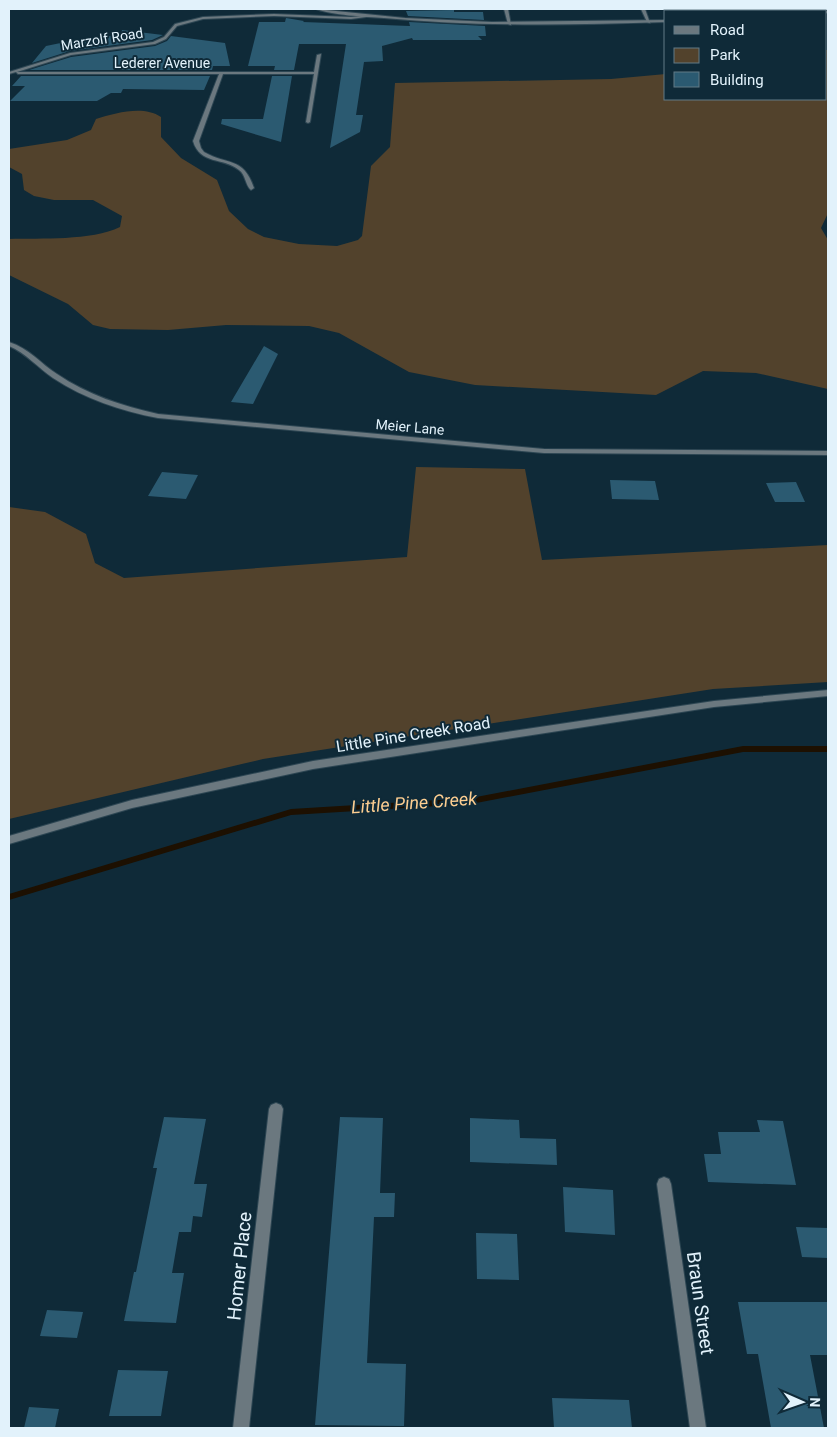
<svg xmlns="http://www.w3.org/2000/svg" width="837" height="1437" viewBox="0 0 837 1437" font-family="Roboto,sans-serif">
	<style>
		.green { fill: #52422c }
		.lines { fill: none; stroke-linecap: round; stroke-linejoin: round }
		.stream { fill: #1d1001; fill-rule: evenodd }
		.building { fill: #2b5a71 }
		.minor-casing { stroke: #2d4653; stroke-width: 2 }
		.tertiary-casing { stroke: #2d4653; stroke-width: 2 }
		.minor { fill: #6b787f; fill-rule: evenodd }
		.tertiary { fill: #6b787f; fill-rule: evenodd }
		.labels { text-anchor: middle; stroke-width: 4; stroke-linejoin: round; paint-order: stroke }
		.far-street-label { font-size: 14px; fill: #e2f2fb; stroke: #0f2a38 }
		.street-label { font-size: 16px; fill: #e2f2fb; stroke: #0f2a38 }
		.water-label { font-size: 18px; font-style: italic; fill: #fdce91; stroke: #0f2a38 }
		.near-street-label { font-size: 19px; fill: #e2f2fb; stroke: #0f2a38 }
	</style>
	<rect width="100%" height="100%" fill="#0f2a38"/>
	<!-- green -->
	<path class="green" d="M826,50H828V213L821,228L828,240V389L756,373L703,371L656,395L475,385L409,372L339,333L309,326L226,325L168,330L110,329L93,325L68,304L9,275V239C41,238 91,241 120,227L122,216L93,200H54L34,196L24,190L22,174L9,167V149L67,140L91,130L96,119C116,113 143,105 161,117V137L181,158L217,180L229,211L248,229L264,237L299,244L337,246L358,240L362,236L371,166L390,147L395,83L611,79L666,74V99H826Z
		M416,467L525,469L542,560L828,545V682L713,689L263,759L9,819V507L45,512L86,534L95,563L124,578L407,557Z"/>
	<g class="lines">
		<!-- stream -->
		<path class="stream" d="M743,746H828V752H743L471,804L291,815L9,900V894L291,809L471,798Z"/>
	</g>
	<!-- building -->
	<path class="building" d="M454,10V12H483L484,20L408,16L406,11Z
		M286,18L304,21L303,22L410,26L409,22L485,26L486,36H478L482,40H413L412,38L382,46L383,61L364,62L356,115H363L360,132L330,148L346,44H299L294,70H274L275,66H248L259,22H285Z
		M122,30L163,35L152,40L70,51L32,63L46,46L85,38L121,35Z
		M171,36L225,43L230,66H213L212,70H29L71,57L155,46L167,41Z
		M21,76H210L204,90L123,89L121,93H111L97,101H10L25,86H12Z
		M272,76H292L281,142L221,124L222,119H263Z
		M264,346L278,354L253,404L231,402Z
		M162,472L198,475L186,499L148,496Z
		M610,480L655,481L659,500L612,499Z
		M796,482L805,502H775L766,483Z
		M164,1117L206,1119L194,1184H207L202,1217L193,1216L191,1232H179L172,1273H184L176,1323L124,1321L134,1272H136L157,1168H153Z
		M340,1117L383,1118L380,1193H395L394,1217H374L367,1363L406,1364L404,1426L315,1425Z
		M470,1118L519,1120L520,1138L556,1139L557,1165L470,1162Z
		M757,1120L783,1121L796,1185L708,1182L704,1154H721L718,1132H760Z
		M563,1187L613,1190L615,1235L565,1232Z
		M796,1227L828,1228V1258L802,1257Z
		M476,1233L517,1234L519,1280L477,1279Z
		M738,1302H828V1355H810L824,1428H771L758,1354H747Z
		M47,1310L83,1312L77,1338L40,1336Z
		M118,1370L168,1371L161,1416H109Z
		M552,1398L629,1400L632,1428H554Z
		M29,1407L59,1409L55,1428H24Z"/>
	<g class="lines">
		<!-- minor casing -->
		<g class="minor-casing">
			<path id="minor" d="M504,9H508L511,25L508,24Z
				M641,9H645L650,23L647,22Z
				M274,14L351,17L372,15L374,16L351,19L274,16L203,19L177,26L166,39L155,44L71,55L17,72H314L317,55L321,54L310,122L308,123L306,122L314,74H223L199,141L201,148L204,152C228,166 243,156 254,188L251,190C245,185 246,175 239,170C223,157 200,165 193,141L219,74H18L16,72L9,74V72L70,53L153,42L164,37L175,24L203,17Z
				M9,342C29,348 41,364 57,374C88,395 122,406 158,414L544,449L828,451V455L544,453L158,418C121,411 85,399 53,378C38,368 26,353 9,346Z
				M276,1103L281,1105L283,1109L249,1428H233L269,1109L271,1105Z
				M664,1177L669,1179L671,1184L706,1428H690L657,1184L659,1179Z"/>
		</g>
		<!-- tertiary casing -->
		<g class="tertiary-casing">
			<path id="tertiary" d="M316,9L405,18L492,22L666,20V22C572,25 478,27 384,18C366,17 331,15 316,9Z
				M825,11H828V13H826Z
				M828,690V696L714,707L313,769L132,808L9,844V836L132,800L313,761L714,701Z"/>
		</g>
		<!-- minor -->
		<use href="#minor" class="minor"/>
		<!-- tertiary -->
		<use href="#tertiary" class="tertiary"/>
	</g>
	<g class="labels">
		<!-- far-street labels -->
		<g class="far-street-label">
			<text transform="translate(102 39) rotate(-9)" y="5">Marzolf Road</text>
			<text x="162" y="68">Lederer Avenue</text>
			<text transform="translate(410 427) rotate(5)" y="5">Meier Lane</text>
		</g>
		<!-- street labels -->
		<g class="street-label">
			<text transform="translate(413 734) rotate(-9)" y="6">Little Pine Creek Road</text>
		</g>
		<!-- water labels -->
		<g class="water-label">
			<text transform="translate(414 803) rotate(-4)" y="6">Little Pine Creek</text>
		</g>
		<!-- near-street labels -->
		<g class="near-street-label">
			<text transform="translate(239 1266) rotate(-84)" y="7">Homer Place</text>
			<text transform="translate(701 1303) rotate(82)" y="7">Braun Street</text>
		</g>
	</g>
	<!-- border -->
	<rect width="837" height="1437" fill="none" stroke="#e2f2fb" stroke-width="20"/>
	<!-- legend -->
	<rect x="664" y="10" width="162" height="90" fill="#0f2a38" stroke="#637a86"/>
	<rect x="674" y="26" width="25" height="8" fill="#6b787f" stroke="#637a86"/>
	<text x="710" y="35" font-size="15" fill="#e2f2fb">Road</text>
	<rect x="674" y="48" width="25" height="15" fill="#52422c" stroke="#637a86"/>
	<text x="710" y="60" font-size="15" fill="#e2f2fb">Park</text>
	<rect x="674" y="72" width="25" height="15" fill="#2b5a71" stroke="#637a86"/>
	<text x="710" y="85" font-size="15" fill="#e2f2fb">Building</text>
	<!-- north arrow -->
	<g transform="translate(802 1402) rotate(92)" stroke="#0f2a38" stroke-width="4" paint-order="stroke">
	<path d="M0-4L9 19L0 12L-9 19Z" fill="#e2f2fb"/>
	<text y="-8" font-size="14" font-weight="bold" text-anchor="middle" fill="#e2f2fb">N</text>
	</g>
</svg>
